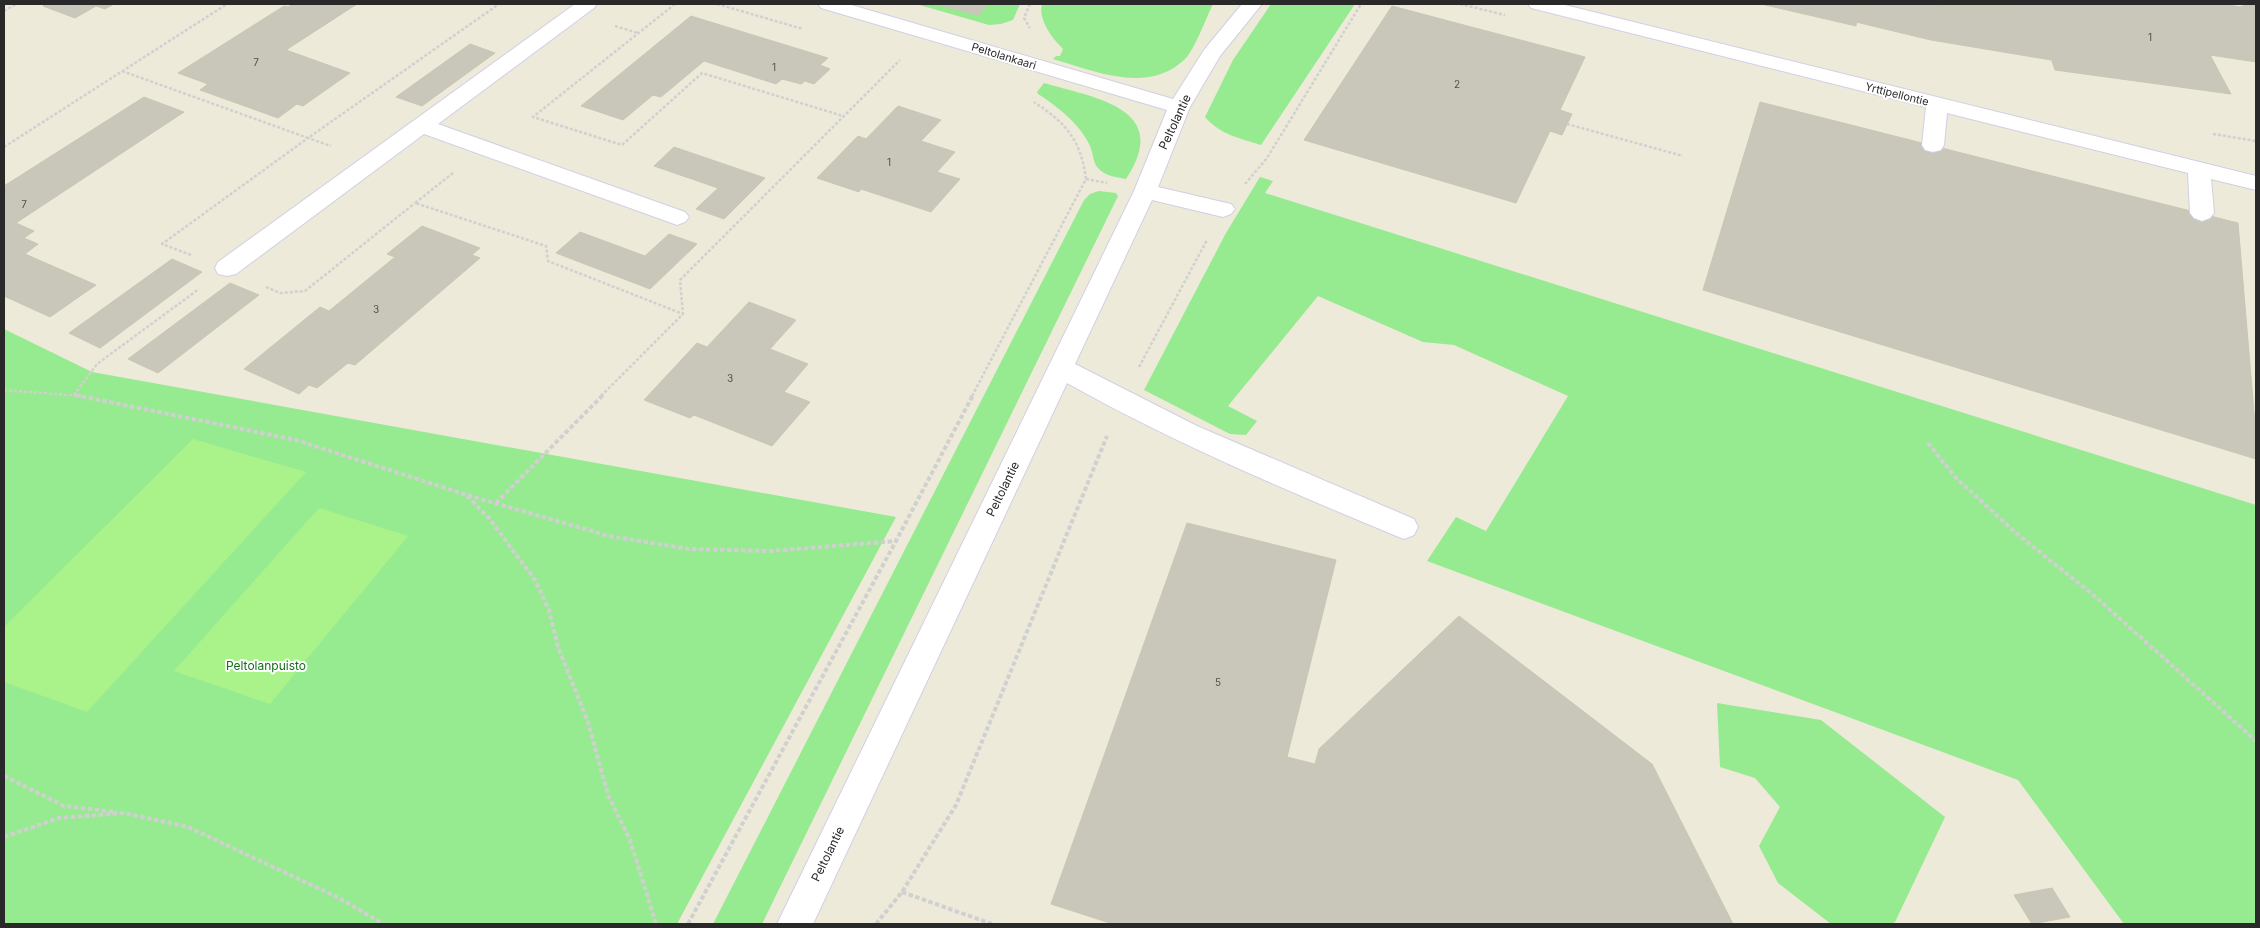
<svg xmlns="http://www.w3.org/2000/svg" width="2260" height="928" viewBox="0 0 2260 928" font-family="Inter,sans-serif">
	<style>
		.green { fill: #96ea90 }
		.pitch { fill: #aaf38a }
		.building { fill: #c8c7b9; stroke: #c9c7b3 }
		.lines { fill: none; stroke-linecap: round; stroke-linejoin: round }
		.minor-casing { stroke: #d1cfe4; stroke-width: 2 }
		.path-far1 { stroke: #d0d0d0; stroke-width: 2.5; stroke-dasharray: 3 2; stroke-linecap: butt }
		.path { stroke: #d0d0d0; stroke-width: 4; stroke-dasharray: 4.5 2.5; stroke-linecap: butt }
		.minor { fill: #fff; fill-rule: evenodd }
		.labels { text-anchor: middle; stroke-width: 4; stroke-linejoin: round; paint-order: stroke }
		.number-label { font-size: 10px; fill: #51504d }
		.far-street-label { font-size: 11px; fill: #292929; stroke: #fff }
		.street-label { font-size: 12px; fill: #292929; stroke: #fff }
		.park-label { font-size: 12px; fill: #126e18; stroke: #fff }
	</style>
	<rect width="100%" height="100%" fill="#edeada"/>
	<!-- green -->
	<path class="green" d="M916,4H934L978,15L988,4H1020L1013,20L1001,24L989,25Z
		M1042,4H1213C1207,16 1194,51 1185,59C1148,95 1095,71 1053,59L1056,56H1060L1063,49C1052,38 1038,20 1042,4Z
		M1271,4H1355L1261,145C1239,138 1221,135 1205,117L1233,60Z
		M1044,83C1095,98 1173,108 1126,179C1115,177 1105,176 1098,168C1093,163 1093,153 1090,146C1081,125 1057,106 1038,94L1037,92Z
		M1260,177L1273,181L1265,193L2256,505V924H2124L2018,780L1427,561L1456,517L1486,531L1568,396L1454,345L1423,342L1318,296L1228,406L1257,421L1246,435L1230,434L1144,390L1226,233Z
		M1099,191L1116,193L1118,196L762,924H713L1084,200L1090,194Z
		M4,329L92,372L896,517L677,924H4Z
		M1717,703L1821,720L1945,817L1895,922L1891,924H1831L1778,883L1759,846L1780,807L1755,778L1720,767Z"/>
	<!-- pitch -->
	<path class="pitch" d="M193,439L306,472L87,712L4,682V627Z
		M319,508L408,536L270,704L174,671Z"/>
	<!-- building -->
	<path class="building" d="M47,4H114L105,9L96,6L75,18L43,6Z
		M293,4H357L286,50L350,73L303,106L297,104L278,118L200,90L208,84L178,73L284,6L288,7Z
		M934,4H988L978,15Z
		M1761,4H1858L1856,26Z
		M1858,4H1930L1956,10L2038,18L2051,60L1931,40L1856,22Z
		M1930,4H2225L2240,7L2248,4H2256V62L2210,55L2231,94L2055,70L2038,18L1956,10Z
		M1392,6L1585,57L1560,110L1572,114L1562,135L1550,131L1516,203L1304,140Z
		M691,16L828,58L820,65L830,69L814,84L805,81L801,84L782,79L776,84L704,61L661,97L653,95L623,120L581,106Z
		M470,44L495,53L422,106L396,97Z
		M144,97L184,112L16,223L34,231L24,238L38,244L25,254L96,285L50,317L4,296V186Z
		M1760,102L2238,223L2256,435V459L1703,290Z
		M898,106L941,120L921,141L955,152L937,172L960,179L931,212L861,189L859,192L817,178L858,136L866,139Z
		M674,147L765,178L724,219L696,209L718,188L654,166Z
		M422,226L480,248L472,255L480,258L355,365L348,363L317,388L309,385L299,394L244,369L320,307L329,311L395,257L387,254Z
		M580,232L645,256L669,234L697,244L650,289L556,253Z
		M172,259L202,272L100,348L69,333Z
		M230,283L259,295L158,373L128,359Z
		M749,302L796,320L770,349L808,364L784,392L810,402L772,446L694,415L690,418L644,400L697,343L707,347Z
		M1187,523L1336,560L1287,757L1315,764L1319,749L1459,616L1652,764L1733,924H1113L1051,904Z
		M2052,888L2070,917L2032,924L2014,895Z"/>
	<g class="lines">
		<!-- minor casing -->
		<g class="minor-casing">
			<path id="minor" d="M575,4H597L594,8L438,124L685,212L689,217L685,222L677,225L669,222L424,134L236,274L227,276L218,274L215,268L218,262Z
				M818,4H848L1173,99L1204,50L1242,4H1262L1220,56L1190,107L1158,187L1231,204L1235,209L1231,214L1223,217L1152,200L1075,364L1197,426L1414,519L1418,527L1414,535L1404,539L1394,535C1283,489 1172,442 1067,383L813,924H777L1134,191L1167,110L821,8Z
				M1528,4H1561L2256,176V190L2211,179L2214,213L2210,218L2202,221L2194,218L2190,213L2188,173L1947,113L1944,145L1941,150L1933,152L1925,150L1922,145L1926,107L1531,8Z"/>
		</g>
		<!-- path-far1 -->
		<path class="path-far1" d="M675,4L533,117L622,145L702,73L843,116
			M717,4L803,29
			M1030,4L1024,18L1030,28
			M1460,4L1505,15
			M4,11L16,4
			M615,26L638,33
			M122,71L308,138L499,4
			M1567,124L1683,156
			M2213,134L2256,141
			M4,147L227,4
			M453,173L415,203L546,246L548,261L683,314
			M1086,179L1107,183
			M1245,184L1267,158L1361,4
			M191,255L162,244L308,138L331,146
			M266,287L280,293L305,291L415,203
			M1139,367L1207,240
			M4,390L81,396
			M74,395L97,364L199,289
			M601,396L683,314L680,280L900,60
			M972,396L1086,179C1081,140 1066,123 1034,102"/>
		<!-- path -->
		<path class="path" d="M75,395L296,440L467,495L609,536L689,549L771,551L896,541
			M1928,443L1956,478L2016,533L2097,598L2256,741
			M467,496L489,518L535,580L549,610L558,647L588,722L608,795L630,840L656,924
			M496,503L603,395
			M4,776L64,806L116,812
			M4,837L59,818L124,813L188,827L335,896L384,924
			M902,892L992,924
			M688,924L896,541L973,395
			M876,924L902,892L956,805L1107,436"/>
		<!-- minor -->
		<use href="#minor" class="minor"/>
	</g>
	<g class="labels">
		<!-- number labels -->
		<g class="number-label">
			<text x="2150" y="41">1</text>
			<text x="256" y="66">7</text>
			<text x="774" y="71">1</text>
			<text x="1457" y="88">2</text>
			<text x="889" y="166">1</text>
			<text x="24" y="208">7</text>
			<text x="376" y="313">3</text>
			<text x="730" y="382">3</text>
			<text x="1218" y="686">5</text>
		</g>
		<!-- far-street labels -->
		<g class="far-street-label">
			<text transform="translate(1004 56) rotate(17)" y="4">Peltolankaari</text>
			<text transform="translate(1897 94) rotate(14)" y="4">Yrttipellontie</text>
		</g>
		<!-- street labels -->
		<g class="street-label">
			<text transform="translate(1175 122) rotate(-65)" y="4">Peltolantie</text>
			<text transform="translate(1003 489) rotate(-64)" y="4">Peltolantie</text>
			<text transform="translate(828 854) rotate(-64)" y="4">Peltolantie</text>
		</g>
		<!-- park labels -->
		<g class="park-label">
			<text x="266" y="670">Peltolanpuisto</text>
		</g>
	</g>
	<!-- border -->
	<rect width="2260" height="928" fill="none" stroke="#292929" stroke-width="10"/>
</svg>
